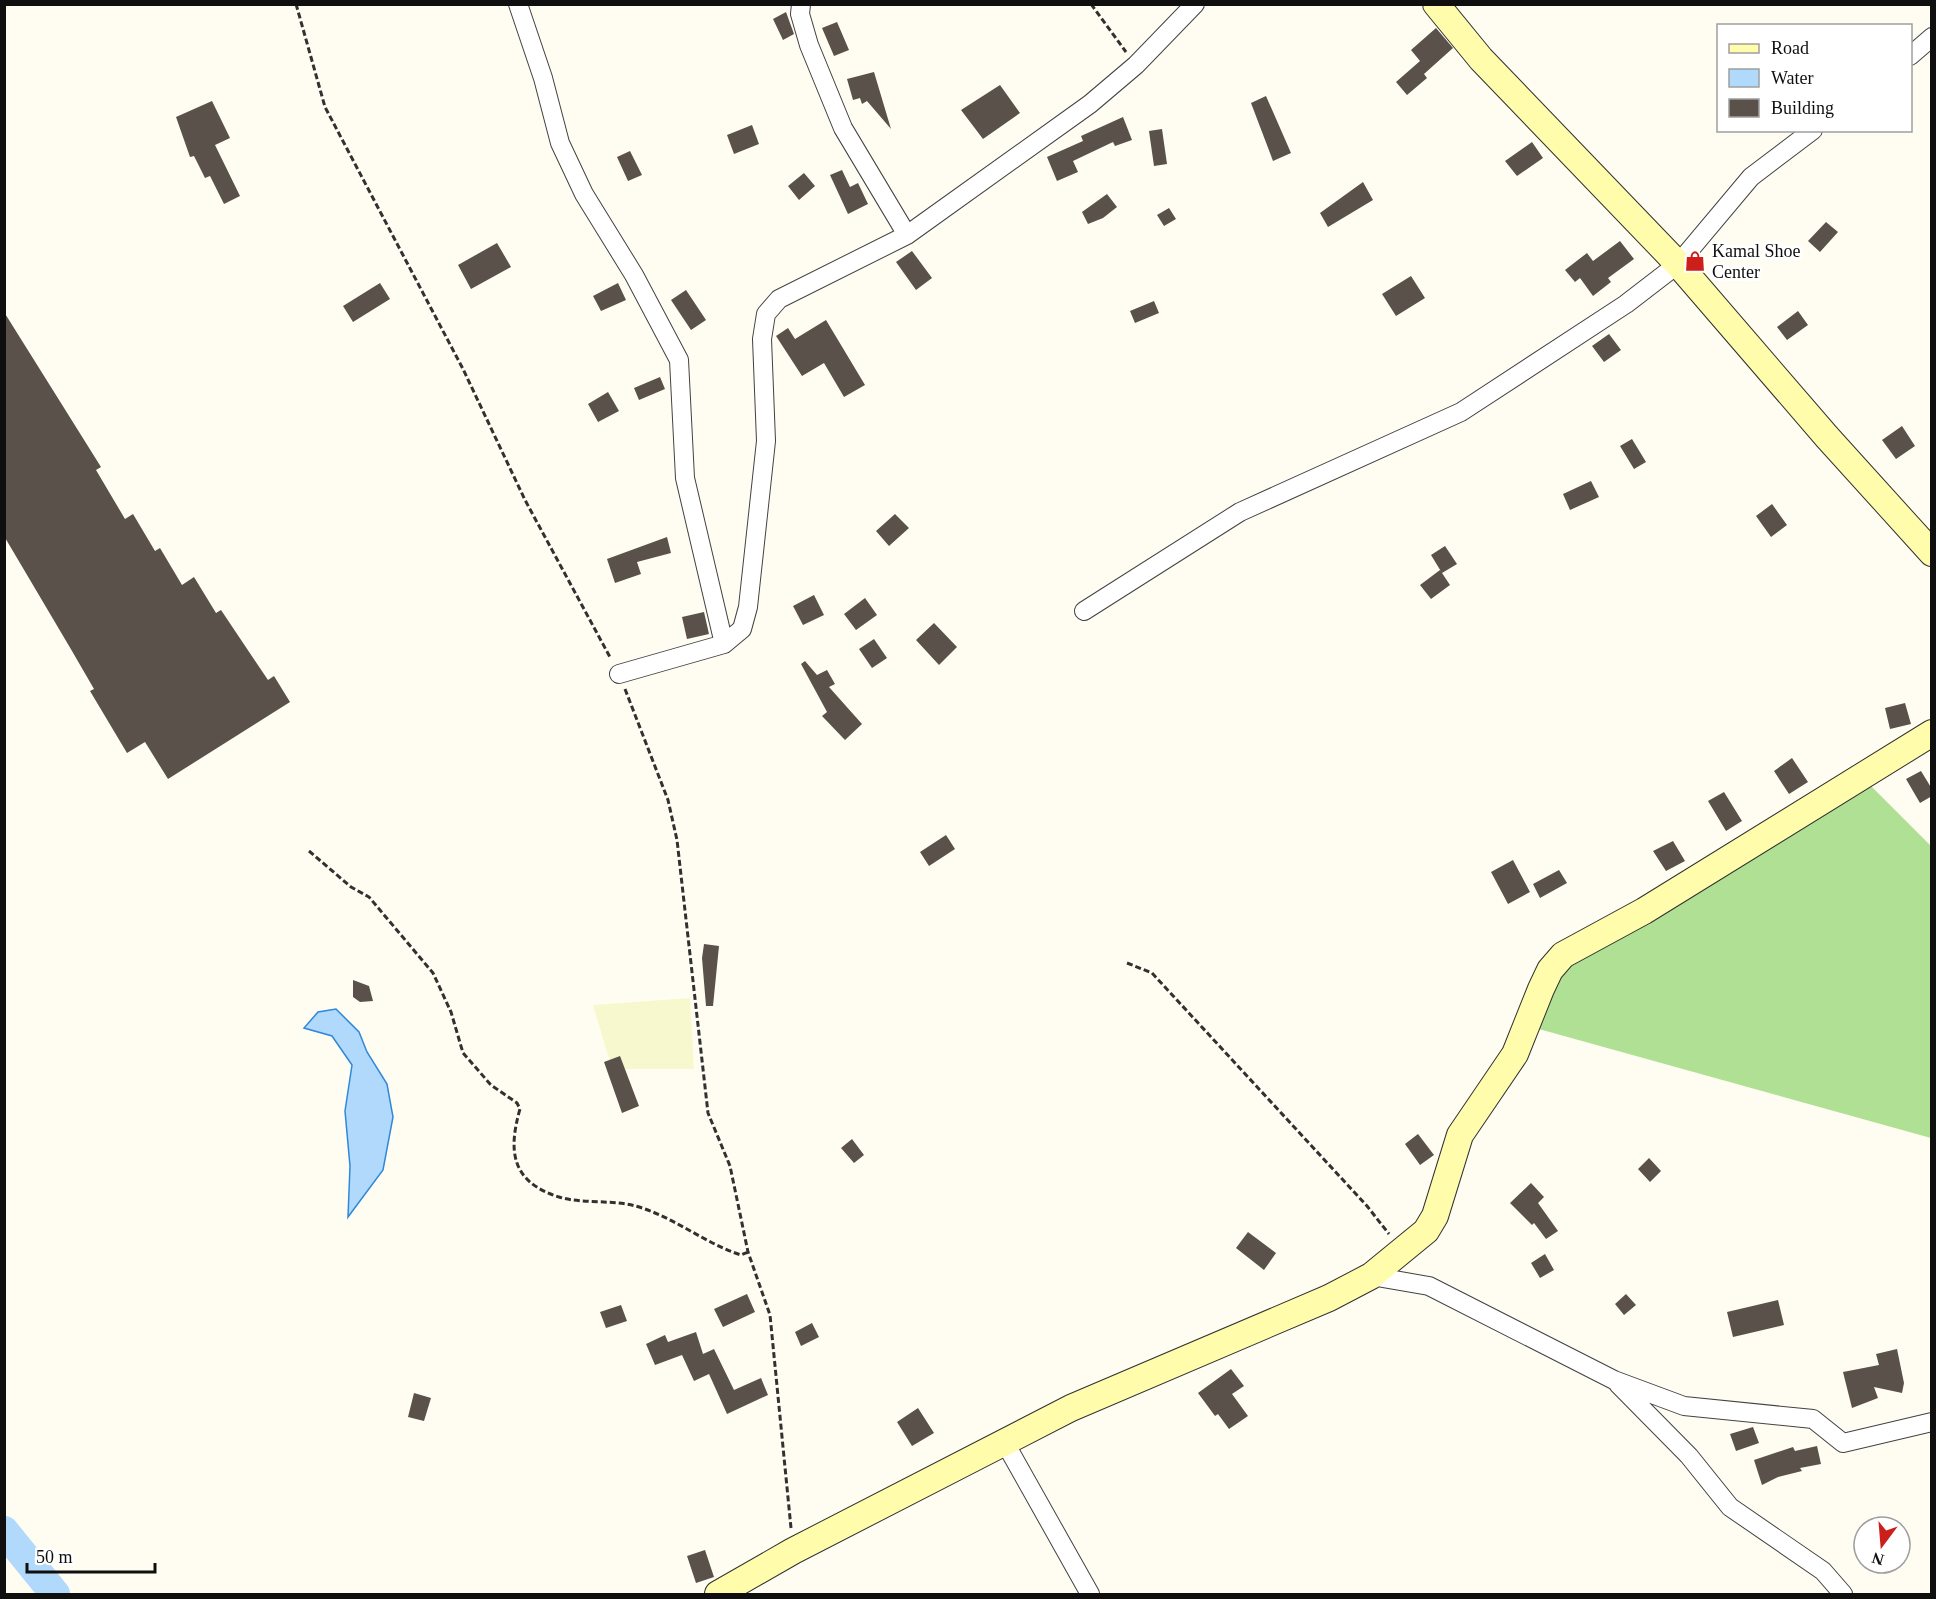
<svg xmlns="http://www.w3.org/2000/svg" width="1936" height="1599" viewBox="0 0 1936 1599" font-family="'Times New Roman',serif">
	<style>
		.farmland { fill: #f8f8ce }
		.forest { fill: #b0e094 }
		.water { fill: #b0d9fc; stroke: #3088da; stroke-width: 1.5 }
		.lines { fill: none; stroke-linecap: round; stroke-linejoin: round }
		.river { stroke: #b0d9fc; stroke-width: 30 }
		.building { fill: #59514a }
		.minor-casing { stroke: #424242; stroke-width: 20 }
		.secondary-casing { stroke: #313131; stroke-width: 28 }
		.path { stroke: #313131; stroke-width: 3; stroke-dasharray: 6 3; stroke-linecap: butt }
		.minor { stroke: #fff; stroke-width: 18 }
		.secondary { stroke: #fffdac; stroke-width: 26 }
		.labels { text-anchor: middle; stroke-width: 6; stroke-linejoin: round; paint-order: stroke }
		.poi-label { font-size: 18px; fill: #0f0f0f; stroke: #fff; text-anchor: start }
	</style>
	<rect width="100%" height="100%" fill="#fffdf1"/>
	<!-- farmland -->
	<path class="farmland" d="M690,998L694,1069H612L593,1005Z"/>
	<!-- forest -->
	<path class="forest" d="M1861,776L1931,846V1138L1528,1026L1550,970Z"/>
	<!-- water -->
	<path class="water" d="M336,1009L359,1032L367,1052L387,1084L393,1117L383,1170L348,1217L350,1166L345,1111L352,1065L332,1036L304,1028L318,1012Z"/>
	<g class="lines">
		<!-- river -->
		<path class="river" d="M4,1531L55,1594"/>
	</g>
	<!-- building -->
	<path class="building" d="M786,12L794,34L783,40L773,19Z
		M837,22L849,50L834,56L822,28Z
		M1436,28L1453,48L1424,74L1427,78L1407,95L1396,82L1420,61L1411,50Z
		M874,72L891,129L867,101L862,104L860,98L853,100L847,79Z
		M1000,85L1020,113L983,139L961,110Z
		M1266,96L1291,153L1273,161L1251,103Z
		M212,101L230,138L215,145L240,196L224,204L210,176L205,178L194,156L190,157L176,117Z
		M1123,117L1132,140L1115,146L1113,142L1073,161L1078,172L1057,181L1047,157L1083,141L1081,136Z
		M752,125L759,144L734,154L727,135Z
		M1162,129L1167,164L1154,166L1149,131Z
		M1532,142L1543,158L1517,176L1505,161Z
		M630,151L642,175L628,181L617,157Z
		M842,170L850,187L858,183L868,204L848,214L830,175Z
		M804,173L815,186L799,200L788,186Z
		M1363,182L1373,200L1328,227L1320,213Z
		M1107,194L1117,207L1103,218L1088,224L1082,212Z
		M1169,208L1176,219L1164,226L1157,215Z
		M1826,222L1838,232L1820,252L1808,241Z
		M1620,241L1634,259L1608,278L1611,282L1593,296L1580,278L1575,282L1565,270L1587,253L1593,261Z
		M497,243L511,267L471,289L458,265Z
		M912,251L932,278L916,290L896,262Z
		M1411,276L1425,298L1396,316L1382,294Z
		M380,283L390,299L353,322L343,306Z
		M618,283L626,300L601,311L593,296Z
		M686,290L706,320L691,330L671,300Z
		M1154,301L1159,313L1135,323L1130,311Z
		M1798,311L1808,325L1787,340L1777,327Z
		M4,312L101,467L96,470L125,519L133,514L155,551L160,548L182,585L194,577L216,613L221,610L268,680L274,676L290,702L168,779L145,742L127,753L90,691L94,689L72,651L4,536Z
		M826,320L865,385L844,397L824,363L802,376L776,336L788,328L795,339Z
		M1609,334L1621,350L1604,362L1592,346Z
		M660,377L665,389L639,400L634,388Z
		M608,392L619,411L598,422L588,404Z
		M1902,426L1915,446L1896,459L1882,440Z
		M1632,439L1646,462L1634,469L1620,446Z
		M1591,481L1599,497L1570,510L1563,494Z
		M1772,504L1787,525L1771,537L1756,516Z
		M895,514L909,528L889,546L876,531Z
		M667,537L671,553L637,562L641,574L615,583L607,559Z
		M1445,546L1457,564L1442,573L1431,555Z
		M1440,570L1450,585L1431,599L1420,585Z
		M814,595L824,615L803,625L793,606Z
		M865,598L877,615L856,630L844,614Z
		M704,612L709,634L687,639L682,617Z
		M934,623L957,647L939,665L916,640Z
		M874,639L887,658L872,668L859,649Z
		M805,661L817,675L827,670L835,684L829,687L862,724L845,740L822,716L827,712L801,664Z
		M1905,703L1911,724L1890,729L1885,708Z
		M1792,758L1808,782L1789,794L1774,771Z
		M1921,771L1932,789V796L1920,803L1906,779Z
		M1724,792L1742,821L1726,831L1708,801Z
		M946,835L955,849L929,866L920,852Z
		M1673,841L1685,861L1666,871L1653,851Z
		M1513,860L1530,892L1508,904L1491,872Z
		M1559,870L1567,883L1540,898L1533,884Z
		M704,944L719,946L713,1006H706L702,958Z
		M353,980L369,986L373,1001L360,1002L353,997Z
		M620,1056L639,1106L622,1113L604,1062Z
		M1418,1134L1434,1155L1420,1165L1405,1144Z
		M852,1139L864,1155L854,1163L841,1148Z
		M1649,1158L1661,1171L1650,1182L1638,1169Z
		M1531,1183L1544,1197L1538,1203L1558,1231L1546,1239L1534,1223L1532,1225L1510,1203Z
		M1248,1232L1276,1253L1264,1270L1236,1248Z
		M1545,1254L1554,1270L1540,1278L1531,1263Z
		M747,1294L755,1312L723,1327L714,1309Z
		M1626,1294L1636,1305L1624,1315L1615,1304Z
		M1778,1300L1784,1325L1733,1337L1727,1312Z
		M621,1305L627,1321L606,1328L600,1312Z
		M812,1323L819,1337L801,1346L795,1332Z
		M696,1332L703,1354L714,1349L734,1390L761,1378L768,1395L727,1414L709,1374L694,1381L682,1355L655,1365L646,1344L665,1335L668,1342Z
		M1897,1349L1904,1383L1902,1393L1874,1387L1878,1398L1852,1408L1843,1372L1879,1365L1876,1354Z
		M1231,1369L1244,1386L1232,1394L1248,1416L1229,1429L1218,1414L1215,1416L1198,1393Z
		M414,1393L431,1398L424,1421L408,1417Z
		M918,1408L934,1433L912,1446L897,1422Z
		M1753,1427L1759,1443L1736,1451L1730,1434Z
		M1817,1446L1821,1464L1800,1468L1802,1471L1778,1477L1762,1485L1754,1460L1793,1447L1795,1451Z
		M705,1550L714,1577L696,1583L687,1556Z"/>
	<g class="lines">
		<!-- minor casing -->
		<g class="minor-casing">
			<path id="minor" d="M518,4L543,78L560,143L584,194L634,275L679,360L685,478L724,644
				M801,4L800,14L809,45L843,128L907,235
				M1910,56L1932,37
				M1084,611L1240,512L1461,412L1626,304L1678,264L1751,177L1813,130
				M619,674L724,644L742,629L748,607L766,441L762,339L766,314L779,299L907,235L1090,104L1136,65L1195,4
				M1371,1276L1429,1286L1614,1380L1684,1406L1813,1419L1843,1443L1932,1422
				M1618,1384L1689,1456L1730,1507L1823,1571L1843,1594
				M1004,1441L1090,1594"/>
		</g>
		<!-- secondary casing -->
		<g class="secondary-casing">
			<path id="secondary" d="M1436,4L1481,59L1678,264L1827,437L1932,553
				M718,1594L793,1551L1071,1408L1329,1298L1371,1276L1426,1231L1435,1216L1460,1135L1515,1054L1541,989L1550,970L1563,955L1644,911L1932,733"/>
		</g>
		<!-- path -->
		<path class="path" d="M296,4L325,107L463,369L525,500L611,659
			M1091,4L1126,52
			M625,689L668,800L677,840L708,1113L730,1166L748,1252L770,1315L791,1528
			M309,851L351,887L369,897L433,973L451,1012L463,1053L491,1085L517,1103L520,1109C508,1151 511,1182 559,1197C585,1205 616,1198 645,1209C679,1221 707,1244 741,1255L748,1252
			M1127,963L1152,973L1367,1206L1389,1234"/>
		<!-- minor -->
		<use href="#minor" class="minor"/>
		<!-- secondary -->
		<use href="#secondary" class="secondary"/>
	</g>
	<!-- icons -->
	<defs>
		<g id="shop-bare" transform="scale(1.62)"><path d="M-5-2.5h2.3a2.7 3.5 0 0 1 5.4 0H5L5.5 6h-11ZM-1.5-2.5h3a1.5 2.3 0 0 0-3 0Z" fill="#cd1f19" stroke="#fff" stroke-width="2.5" paint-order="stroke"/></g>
	</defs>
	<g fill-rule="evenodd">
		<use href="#shop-bare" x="1695" y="261"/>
	</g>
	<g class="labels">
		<!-- poi labels -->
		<g class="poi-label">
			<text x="1712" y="257">Kamal Shoe<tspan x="1712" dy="21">Center</tspan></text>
		</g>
	</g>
	<!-- border -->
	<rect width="1936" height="1599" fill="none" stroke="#0f0f0f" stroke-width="12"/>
	<!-- legend -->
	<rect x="1717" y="24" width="195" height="108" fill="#ffffff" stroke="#9f9f9f" stroke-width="1.5"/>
	<rect x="1729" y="44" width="30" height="9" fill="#fffdac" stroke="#9f9f9f" stroke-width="1.5"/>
	<text x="1771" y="54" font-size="18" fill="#0f0f0f">Road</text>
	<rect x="1729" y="69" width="30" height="18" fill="#b0d9fc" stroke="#9f9f9f" stroke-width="1.5"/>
	<text x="1771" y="84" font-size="18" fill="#0f0f0f">Water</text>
	<rect x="1729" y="99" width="30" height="18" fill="#59514a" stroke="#9f9f9f" stroke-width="1.5"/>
	<text x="1771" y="114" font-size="18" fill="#0f0f0f">Building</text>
	<!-- north arrow -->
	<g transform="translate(1882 1545) rotate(196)"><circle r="28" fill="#ffffff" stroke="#9f9f9f" stroke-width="1.5"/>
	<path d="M0-4.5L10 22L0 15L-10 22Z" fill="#cd1f19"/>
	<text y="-9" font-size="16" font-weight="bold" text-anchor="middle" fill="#0f0f0f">N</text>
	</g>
	<!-- scale -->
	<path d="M27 1563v9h128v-9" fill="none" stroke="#0f0f0f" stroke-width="3"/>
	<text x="36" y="1563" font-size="18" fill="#0f0f0f" stroke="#ffffff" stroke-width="4.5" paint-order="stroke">50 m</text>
</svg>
